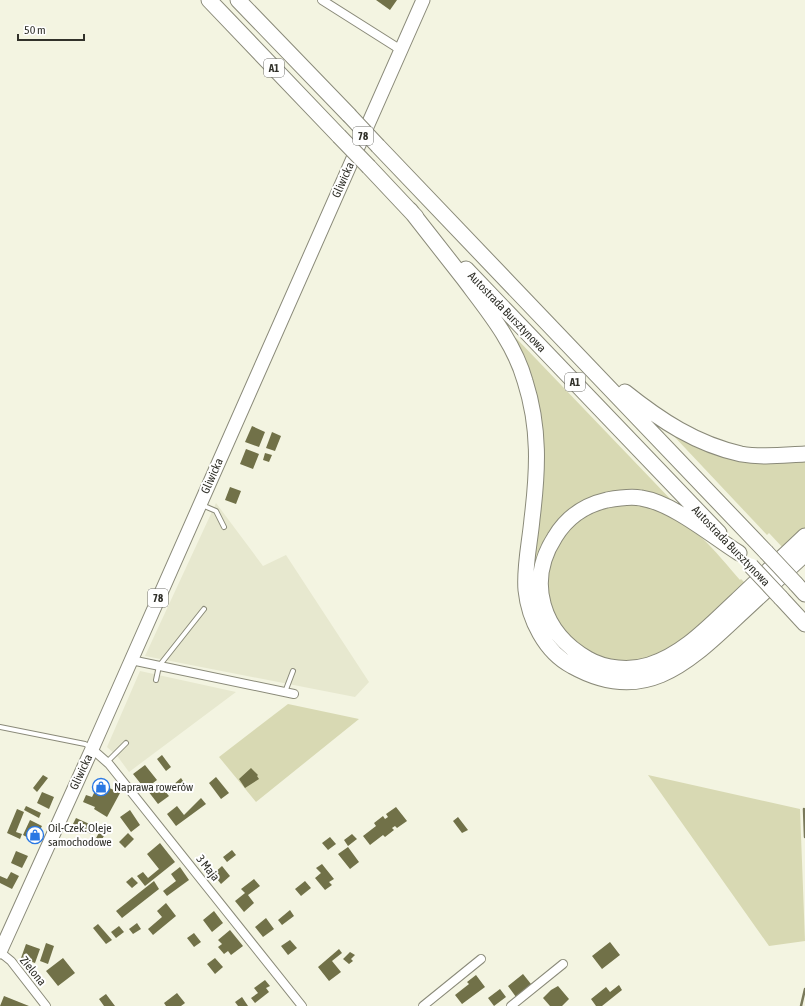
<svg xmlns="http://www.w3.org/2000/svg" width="805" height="1006" viewBox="0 0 805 1006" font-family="'Asap Condensed',sans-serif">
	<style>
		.built { fill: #e7e8cf }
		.green { fill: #d8d9b3 }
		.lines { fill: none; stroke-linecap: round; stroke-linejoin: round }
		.stream { stroke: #79795a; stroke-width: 2.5 }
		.building { fill: #717148 }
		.service-casing { stroke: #8a8a79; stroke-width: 6 }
		.minor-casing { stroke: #8a8a79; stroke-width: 10 }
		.primary-casing { stroke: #8a8a79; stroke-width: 15 }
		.motorway-casing { stroke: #8a8a79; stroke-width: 17 }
		.service { stroke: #fff; stroke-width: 4 }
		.minor { stroke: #fff; stroke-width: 8 }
		.primary { stroke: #fff; stroke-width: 13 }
		.motorway { stroke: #fff; stroke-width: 15 }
		.motorway-bridge-casing { stroke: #8a8a79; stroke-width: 17; stroke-linecap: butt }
		.motorway-bridge { stroke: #fff; stroke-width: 15 }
		.labels { text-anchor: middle; stroke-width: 4; stroke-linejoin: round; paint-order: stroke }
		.shield { fill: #fff; stroke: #6f6f6a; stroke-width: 1 }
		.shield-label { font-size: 11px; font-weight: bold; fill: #31312a }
		.street-label { font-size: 12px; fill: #31312a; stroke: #fff }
		.poi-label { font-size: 12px; fill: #31312a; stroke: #fff; text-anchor: start }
	</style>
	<rect width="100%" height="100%" fill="#f3f4e1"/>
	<!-- built -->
	<path class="built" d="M216,503L263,566L286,555L369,682L355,697L145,656Z
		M140,671L236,692L129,772L118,757L107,747Z"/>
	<!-- green -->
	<path class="green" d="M516,338L677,506L636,493L552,531L541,613L610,672L714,633L608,675L563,652L546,632L532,584L540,489L514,340Z
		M670,432L689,442L805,459V529L784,549L769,533L767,535Z
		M615,504C624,504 632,504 640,505C684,510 713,549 740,580L741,579L747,585C723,606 697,636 668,651C604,684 538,637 548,566C549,559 556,551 559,545C562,539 565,531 570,526C581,513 600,508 615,504Z
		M288,704L359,719L256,802L219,757Z
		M648,775L800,809L805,941L769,946Z"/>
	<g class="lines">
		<!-- stream -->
		<path class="stream" d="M804,809L805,837
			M801,1006L805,989"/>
	</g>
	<!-- building -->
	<path class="building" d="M376,0H397L390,10Z
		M252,426L265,432L259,447L245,442Z
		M272,432L281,436L275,451L266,448Z
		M246,449L259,454L253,469L240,464Z
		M265,453L272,455L269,462L263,460Z
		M230,487L241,491L236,504L225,500Z
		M162,755L171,767L166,771L157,759Z
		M145,765L157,780L145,789L133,774Z
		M251,768L258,775L257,776L259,779L245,788L239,779Z
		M43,775L48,778L37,792L33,788Z
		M216,777L229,793L221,799L209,783Z
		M181,778L185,784L177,790L173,785Z
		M99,783L120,793L107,817L94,809L95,807L83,802L86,795L92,797Z
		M158,783L169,796L158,804L148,791Z
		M42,792L54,797L49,809L37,803Z
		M201,798L206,804L176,826L167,814L177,806L184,815Z
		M26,806L41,813L39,818L24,810Z
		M396,807L407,821L397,828L395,826L392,828L394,830L385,837L383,835L370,845L363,836L376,826L374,823L383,816L385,819L388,817L386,814Z
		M17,809L24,812L16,832L22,834L20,839L7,833Z
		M130,810L140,825L131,832L120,817Z
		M458,817L468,830L462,833L453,821Z
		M76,818L94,826L91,834L72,826Z
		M30,820L42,826L34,841L23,835Z
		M102,827L107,829L101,842L95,840Z
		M128,833L134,839L125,848L119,842Z
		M352,834L357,839L348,846L344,840Z
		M330,837L336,844L328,850L322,843Z
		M160,843L175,862L145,886L137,876L143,872L148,878L159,869L147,854Z
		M348,847L359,862L350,869L338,854Z
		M232,850L236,855L227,862L223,857Z
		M16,851L28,856L22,868L11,863Z
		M322,864L334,879L329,882L332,885L325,890L315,878L321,873L316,868Z
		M222,866L230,876L221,884L213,874Z
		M180,867L189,880L167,896L163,891L176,881L171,874Z
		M11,872L19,876L12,889L0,883V876L7,879Z
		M132,877L138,883L132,888L126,882Z
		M254,879L260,886L248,895L254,903L244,912L235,901L245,893L241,889Z
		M154,881L159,889L122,918L116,911Z
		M305,881L311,888L301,896L295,889Z
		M166,903L176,916L153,935L148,929L162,917L157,911Z
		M290,910L294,916L282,925L278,920Z
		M214,911L223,923L212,932L203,920Z
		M266,918L274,929L263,937L255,927Z
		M137,923L141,929L133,934L129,929Z
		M98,924L112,940L106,944L93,928Z
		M119,926L124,932L116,938L111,932Z
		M230,930L243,946L231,955L228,951L224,954L218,947L222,944L218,940Z
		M194,933L201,942L194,947L187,938Z
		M290,940L297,948L288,955L281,946Z
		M610,942L620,955L602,969L592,956Z
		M46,943L54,946L48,964L40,961Z
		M26,944L40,949L35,963L21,958Z
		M339,949L342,953L332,961L341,972L329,981L318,967Z
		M350,952L355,955L351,959L353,961L349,964L343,959Z
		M63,958L75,973L58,986L46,971Z
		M215,958L223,967L215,974L207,964Z
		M523,974L531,984L516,997L508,986Z
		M476,975L485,987L462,1004L455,995L469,984L467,982Z
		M265,980L270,986L266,988L269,992L255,1003L251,998L258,993L254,988Z
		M619,985L622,990L602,1006H596L591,999L606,987L610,992Z
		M558,986L569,999L562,1006H550L543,998L551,990Z
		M500,989L506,997L494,1006L488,998Z
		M177,993L185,1003L181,1006H166L164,1003Z
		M106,994L115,1006H104L99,999Z
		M4,996L29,1006H0Z
		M242,997L248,1006H238L235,1002Z"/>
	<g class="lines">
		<!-- service casing -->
		<g class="service-casing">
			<path id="service" d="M202,505L216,511L224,527
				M156,680L159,666L204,609
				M285,692L293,671
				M0,727L85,744L90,747
				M107,762L126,743"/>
		</g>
		<!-- minor casing -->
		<g class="minor-casing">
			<path id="minor" d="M322,0L401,50
				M131,660L294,694
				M92,749L109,764L302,1006
				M0,952L11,961L46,1006
				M423,1006L481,959
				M511,1006L563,964"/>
		</g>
		<!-- primary casing -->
		<g class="primary-casing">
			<path id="primary" d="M0,952L92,749L423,0"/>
		</g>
		<!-- motorway casing -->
		<g class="motorway-casing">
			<path id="motorway" d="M209,0L339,136
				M238,0L349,115
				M378,146L766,552
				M369,167L416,217
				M410,210C428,233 446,256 464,279C488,311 514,342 525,381C540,428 538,470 532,519C530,542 524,567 526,590C529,619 545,652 572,666C642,705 685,666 735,619C759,597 782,575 805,554
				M466,269L719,533
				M625,392C660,420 696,444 741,454C762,458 784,455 805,454
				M739,553C712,536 673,503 641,498C630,496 618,498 607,500C585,505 567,517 555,537C526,582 542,633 588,659C605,669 630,671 649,665C684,654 710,625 736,601C759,579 782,558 805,536
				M796,584L805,594
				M781,598L805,624"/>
		</g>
		<!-- service -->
		<use href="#service" class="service"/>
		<!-- minor -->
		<use href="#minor" class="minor"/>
		<!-- primary -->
		<use href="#primary" class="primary"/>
		<!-- motorway -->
		<use href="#motorway" class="motorway"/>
		<!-- motorway-bridge casing -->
		<g class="motorway-bridge-casing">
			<path id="motorway-bridge" d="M349,115L378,146
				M339,136L369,167
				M766,552L796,584
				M751,566L781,598"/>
		</g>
		<!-- motorway-bridge -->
		<use href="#motorway-bridge" class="motorway-bridge"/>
	</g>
	<!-- icons -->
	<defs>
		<g id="shop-ring" transform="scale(0.9)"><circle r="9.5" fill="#fff" stroke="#2a78e3" stroke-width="1.5"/><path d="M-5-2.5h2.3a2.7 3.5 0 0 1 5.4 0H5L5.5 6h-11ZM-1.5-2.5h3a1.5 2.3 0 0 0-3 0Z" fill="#2a78e3"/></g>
	</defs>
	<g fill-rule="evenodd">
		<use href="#shop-ring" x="101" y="787"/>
		<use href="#shop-ring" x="35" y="835"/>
	</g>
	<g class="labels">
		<!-- shield labels -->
		<g class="shield">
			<rect x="264" y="59" width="20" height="18" rx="3"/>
			<rect x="353" y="127" width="20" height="18" rx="3"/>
			<rect x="565" y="373" width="20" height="18" rx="3"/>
			<rect x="148" y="589" width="20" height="18" rx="3"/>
		</g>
		<g class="shield-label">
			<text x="274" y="72">A1</text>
			<text x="363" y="140">78</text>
			<text x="575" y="386">A1</text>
			<text x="158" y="602">78</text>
		</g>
		<!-- street labels -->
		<g class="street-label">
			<text transform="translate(343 180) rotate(-66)" y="4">Gliwicka</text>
			<text transform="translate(507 312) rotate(46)" y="4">Autostrada Bursztynowa</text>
			<text transform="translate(212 476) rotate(-66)" y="4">Gliwicka</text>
			<text transform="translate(731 546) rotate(46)" y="4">Autostrada Bursztynowa</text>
			<text transform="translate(81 772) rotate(-65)" y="4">Gliwicka</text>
			<text transform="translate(208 868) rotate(52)" y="4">3 Maja</text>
			<text transform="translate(33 971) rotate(51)" y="4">Zielona</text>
		</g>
		<!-- poi labels -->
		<g class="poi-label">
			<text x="114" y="791">Naprawa rowerów</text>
			<text x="48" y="832">Oil-Czek. Oleje<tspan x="48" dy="14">samochodowe</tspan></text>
		</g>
	</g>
	<!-- scale -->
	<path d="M18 34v6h66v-6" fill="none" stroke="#31312a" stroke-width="2"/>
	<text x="24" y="34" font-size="12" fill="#31312a" stroke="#ffffff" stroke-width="3" paint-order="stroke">50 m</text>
</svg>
